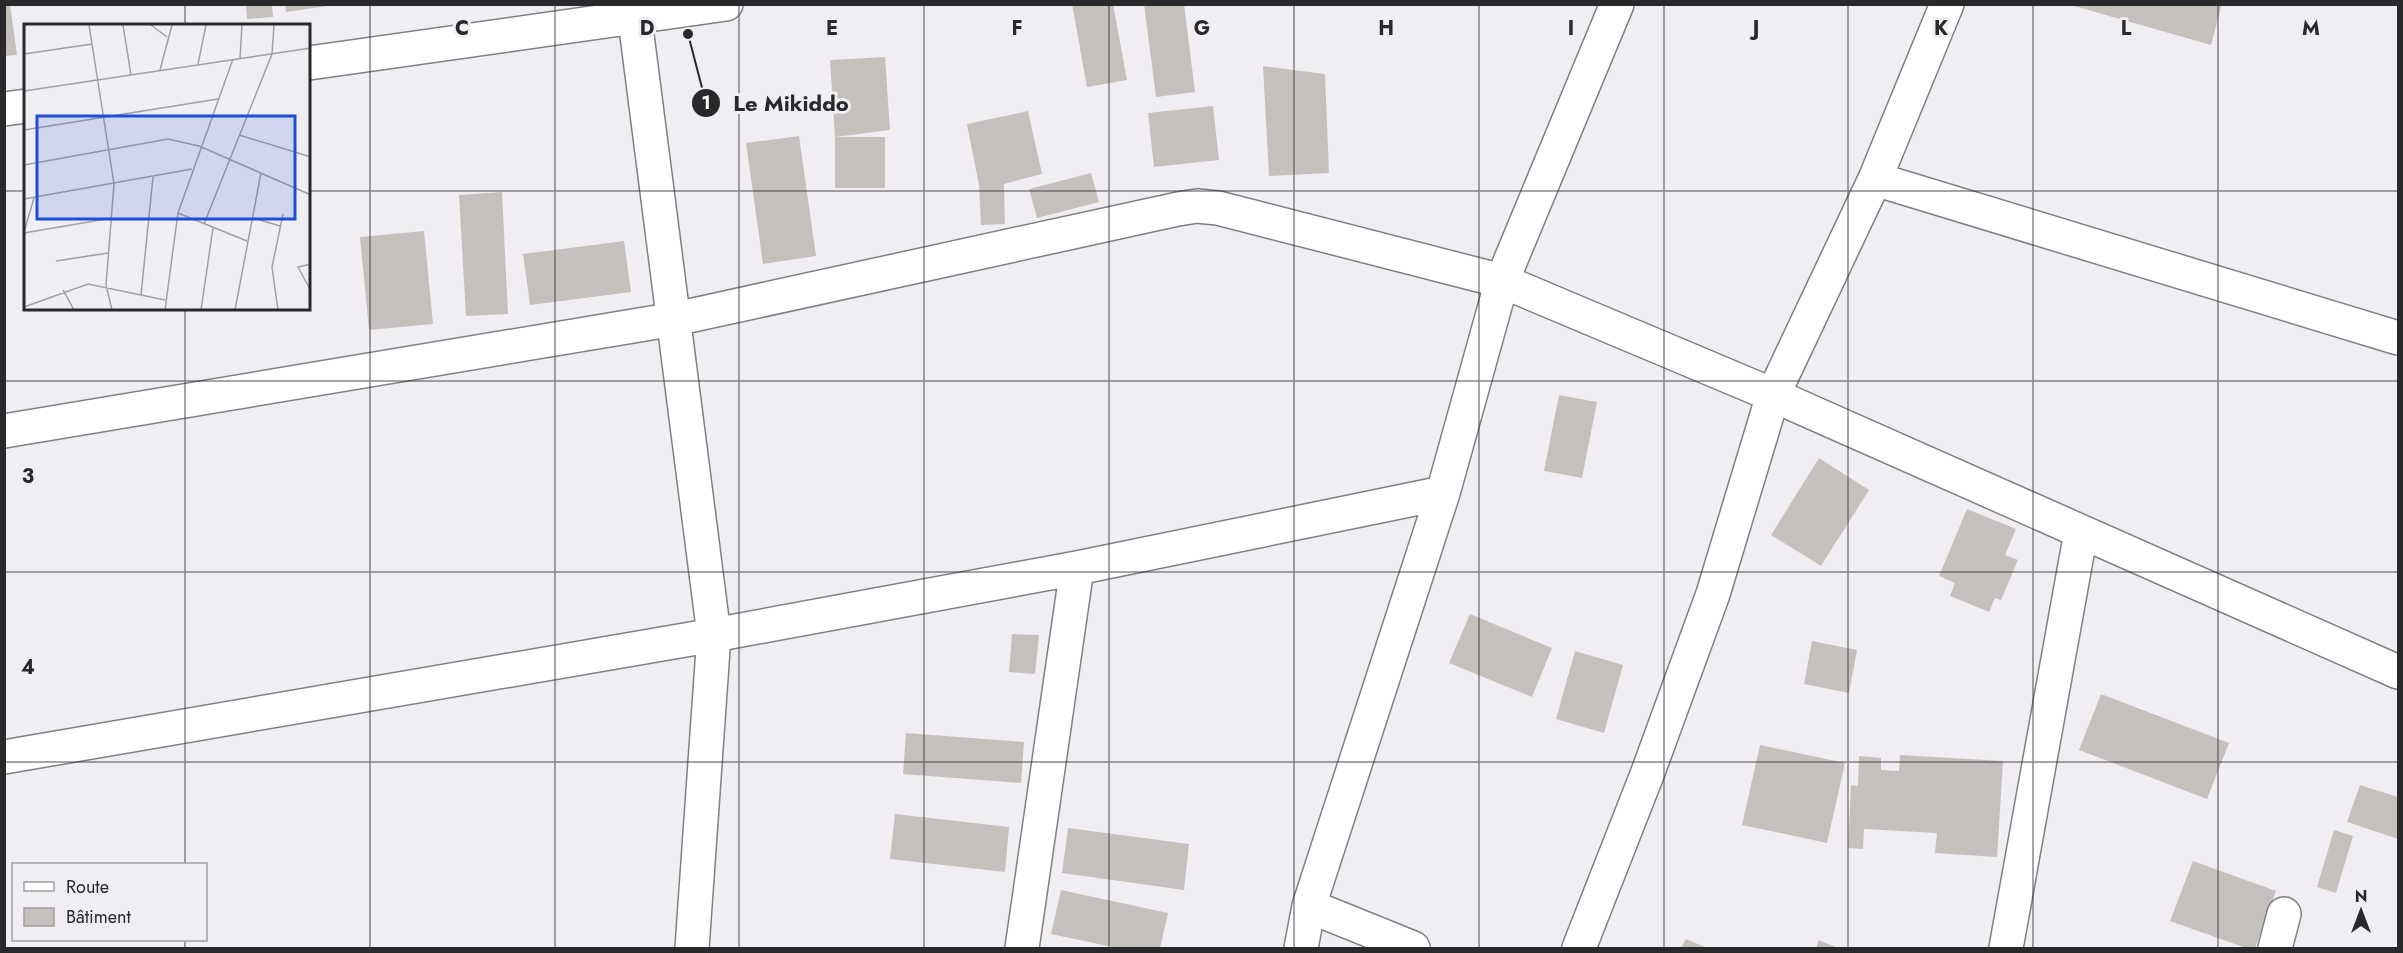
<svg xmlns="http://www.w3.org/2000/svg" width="2403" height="953" viewBox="0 0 2403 953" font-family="Jost,sans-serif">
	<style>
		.building { fill: #c4c1bd }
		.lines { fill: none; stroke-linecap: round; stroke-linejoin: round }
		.street-casing { stroke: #807f83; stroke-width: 36 }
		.street { stroke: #fff; stroke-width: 33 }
		.grid { fill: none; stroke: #29282a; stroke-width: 1.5; stroke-opacity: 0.55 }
		.inset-road { fill: none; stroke: #a09fa3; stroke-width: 1.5 }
		.view { fill: #1d4ed8; fill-opacity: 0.15; stroke: #1d4ed8; stroke-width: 3 }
		.inset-edge { fill: none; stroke: #29282a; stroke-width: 3 }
		.grid-label { font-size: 20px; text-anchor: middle; font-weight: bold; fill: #29282a; stroke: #f0eef3; stroke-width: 6; stroke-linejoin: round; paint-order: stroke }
		.leader { fill: none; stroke: #29282a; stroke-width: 2 }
		.callout-dot { fill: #29282a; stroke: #f0eef3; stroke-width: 2 }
		.mark-label { font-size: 18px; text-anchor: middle; font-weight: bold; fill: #fff }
		.callout-label { font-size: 22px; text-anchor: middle; font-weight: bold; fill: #29282a; stroke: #f0eef3; stroke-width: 6; stroke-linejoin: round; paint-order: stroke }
	</style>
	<rect width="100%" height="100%" fill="#f0eef3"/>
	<!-- building -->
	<path class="building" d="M4,4H10L17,55L4,56Z
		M246,4H272L273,17L247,19Z
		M285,4H328V6L286,12Z
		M1072,4H1113L1127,80L1087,87Z
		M1144,4H1184L1195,92L1156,97Z
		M2067,4H2222L2211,45Z
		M885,57L890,130L835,137L830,60Z
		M1263,66L1325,74L1329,173L1269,176Z
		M1213,106L1219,160L1154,167L1148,113Z
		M1028,111L1042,174L1004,184L1005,224L981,225L979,185L967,124Z
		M799,136L816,256L763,264L746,143Z
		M835,137H885V188H835Z
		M1091,173L1099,202L1037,218L1029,189Z
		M502,192L508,314L466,316L459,195Z
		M424,231L433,324L369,330L360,237Z
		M624,241L631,292L530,305L523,254Z
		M1559,395L1597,402L1582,478L1544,471Z
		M1819,458L1869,490L1821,566L1771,535Z
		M1967,509L2016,529L2005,555L2018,560L2001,600L1995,598L1989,612L1950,596L1955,583L1939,576Z
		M1470,614L1552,648L1532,697L1449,663Z
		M1012,634L1039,635L1035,674L1009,672Z
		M1812,641L1857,650L1849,693L1804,684Z
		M1575,651L1623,665L1604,733L1556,719Z
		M2101,694L2229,743L2207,799L2079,750Z
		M906,733L1024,742L1021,783L903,774Z
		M1760,745L1845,763L1827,843L1742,825Z
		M1900,755L2003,761L1997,857L1935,853L1937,833L1864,829L1863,849L1848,848L1851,785L1858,786L1859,756L1881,758V770L1899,771Z
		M2360,785L2398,797V839L2347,822Z
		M895,814L1009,827L1005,872L890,859Z
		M1068,828L1189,844L1184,890L1062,873Z
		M2334,830L2353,836L2336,893L2317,887Z
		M2193,861L2276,891L2255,948H2246L2170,921Z
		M1061,890L1168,913L1160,948H1117L1051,934Z
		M1686,939L1707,948H1681Z
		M1819,940L1838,948H1816Z"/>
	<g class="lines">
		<!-- street casing -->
		<g class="street-casing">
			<path id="street" d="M633,4L714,635L692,948
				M309,63L726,4
				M4,109L26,106
				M1875,179L2398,338
				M4,431L675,319L1178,209L1197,206L1218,208L1502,281L1773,395L2398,672
				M4,757L714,635L1077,568L1443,493
				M1309,906L1413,948
				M1022,948L1077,568
				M1301,948L1309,906L1443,493L1502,281L1617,4
				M1579,948L1648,772L1713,594L1773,395L1875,179L1947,4
				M2006,948L2081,532
				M2275,948L2284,914"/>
		</g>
		<!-- street -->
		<use href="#street" class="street"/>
	</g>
	<!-- grid -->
	<path class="grid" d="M185,4V26M370,4V948M555,4V948M739,4V948M924,4V948M1109,4V948M1294,4V948M1479,4V948M1664,4V948M1848,4V948M2033,4V948M2218,4V948M4,191H26M309,191H2398M185,309V864M4,381H2398M4,572H2398M4,762H2398M185,940V948"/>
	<!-- overview -->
	<g transform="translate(24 24)">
		<rect width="286" height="286" fill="#f0eef3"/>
		<path class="inset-road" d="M65,1L90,160L82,261L88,286M99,1L107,51M127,1L143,13M0,30L68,20M216,34L218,1M174,40L182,1M136,46L148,1M0,67L287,24M0,106L194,75M215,111L287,133M0,141L144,115L175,122L287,171M0,175L168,145M154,189L223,217M229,194L256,202M180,200L248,30L250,1M0,208L10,174M0,209L88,194M32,237L84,229M287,240L274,243L287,267M39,266L50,286M117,271L129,153M0,283L64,260L141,276M141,286L154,189L209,35M177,286L189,204M211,286L237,149M254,286L248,243L259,190"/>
		<path class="view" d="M13,92H271V195H13Z"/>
		<rect width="286" height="286" class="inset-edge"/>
	</g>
	<g class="grid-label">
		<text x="462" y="35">C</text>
		<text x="647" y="35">D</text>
		<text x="832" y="35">E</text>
		<text x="1017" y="35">F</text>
		<text x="1202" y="35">G</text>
		<text x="1386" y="35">H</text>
		<text x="1571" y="35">I</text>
		<text x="1756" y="35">J</text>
		<text x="1941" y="35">K</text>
		<text x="2126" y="35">L</text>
		<text x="2311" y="35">M</text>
		<text x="28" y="483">3</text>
		<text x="28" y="674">4</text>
	</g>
	<!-- callouts -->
	<path class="leader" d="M688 34L706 103"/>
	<g class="callout-dot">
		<circle cx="688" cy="34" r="6"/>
		<circle cx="706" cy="103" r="15"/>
	</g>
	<g class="mark-label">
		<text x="706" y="109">1</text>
	</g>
	<g class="callout-label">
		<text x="791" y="111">Le Mikiddo</text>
	</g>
	<!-- border -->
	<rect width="2403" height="953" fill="none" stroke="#29282a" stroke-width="12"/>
	<!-- legend -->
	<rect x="12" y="863" width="195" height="78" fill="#f0eef3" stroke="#a09fa3" stroke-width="1.5"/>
	<rect x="24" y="882" width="30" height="9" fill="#ffffff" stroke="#a09fa3" stroke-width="1.5"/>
	<text x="66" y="893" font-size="18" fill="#29282a">Route</text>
	<rect x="24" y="908" width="30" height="18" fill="#c4c1bd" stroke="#a09fa3" stroke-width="1.5"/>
	<text x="66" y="923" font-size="18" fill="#29282a">Bâtiment</text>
	<!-- north arrow -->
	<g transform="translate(2361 911)" stroke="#f0eef3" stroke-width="4.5" paint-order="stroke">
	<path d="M0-4.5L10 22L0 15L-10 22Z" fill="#29282a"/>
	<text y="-9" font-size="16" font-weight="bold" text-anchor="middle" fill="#29282a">N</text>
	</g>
</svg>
